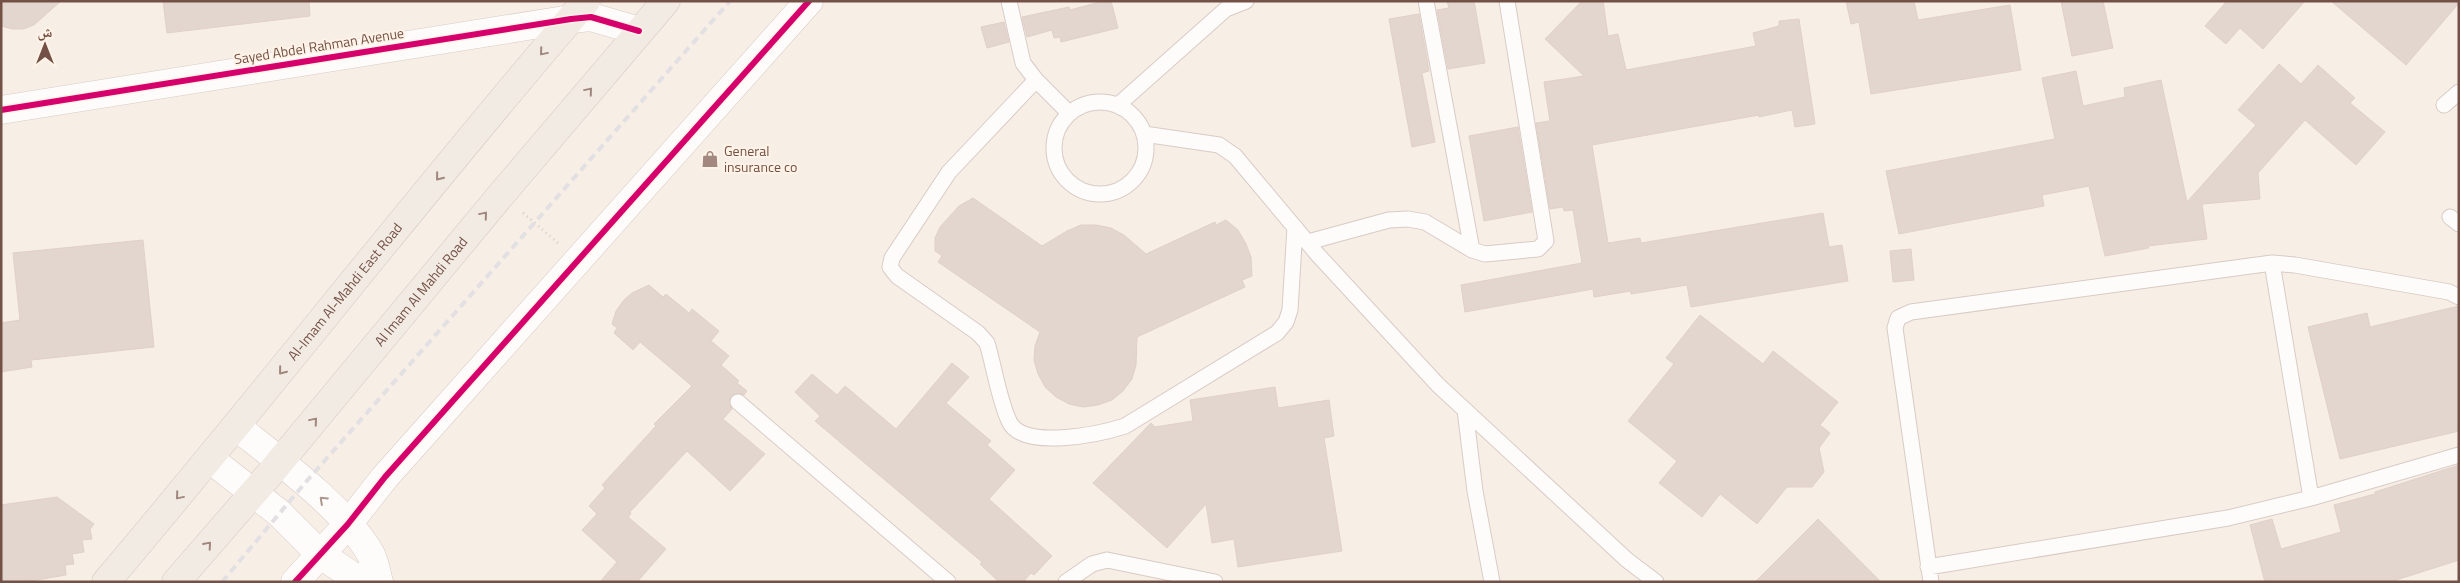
<svg xmlns="http://www.w3.org/2000/svg" width="2460" height="583" viewBox="0 0 2460 583" font-family="'Titillium Web','Noto Naskh Arabic',sans-serif">
	<style>
		.building { fill: #e3d6ce; stroke: #e0d0c8 }
		.lines { fill: none; stroke-linecap: round; stroke-linejoin: round }
		.service-casing { stroke: #d8cbc5; stroke-width: 17 }
		.minor-casing { stroke: #d8cbc5; stroke-width: 29 }
		.tertiary-casing { stroke: #d8cbc5; stroke-width: 29 }
		.secondary-casing { stroke: #d7cac3; stroke-width: 29 }
		.primary-casing { stroke: #d5c9c3; stroke-width: 29 }
		.path { stroke: #d7ccc8; stroke-width: 3; stroke-dasharray: 1 4; stroke-linecap: butt }
		.service { stroke: #fefcfb; stroke-width: 15 }
		.minor { stroke: #fefcfb; stroke-width: 28 }
		.tertiary { stroke: #fefcfb; stroke-width: 28 }
		.secondary { stroke: #fefcfb; stroke-width: 28 }
		.primary { stroke: #f2ebe3; stroke-width: 28 }
		.rail { stroke: #e3e0e3; stroke-width: 4; stroke-dasharray: 8 5; stroke-linecap: butt }
		.cycleway-casing { stroke: #fff3e7; stroke-width: 9 }
		.cycleway { stroke: #d6006c; stroke-width: 6 }
		.oneway { stroke: #a0877d }
		.oneway2 { stroke: #ab958e }
		.labels { text-anchor: middle; stroke-width: 4; stroke-linejoin: round; paint-order: stroke }
		.street-label { font-size: 14px; fill: #745146; stroke: #fff3e7 }
		.poi-label { font-size: 14px; fill: #745146; stroke: #fff3e7; text-anchor: start }
	</style>
	<rect width="100%" height="100%" fill="#f7eee6"/>
	<!-- building -->
	<path class="building" d="M1,1H61L34,25L23,29H12L1,26Z
		M163,1H309L310,16L167,33Z
		M1104,1H1111L1118,28L1061,42L1060,37L1054,38L1052,30L1027,37L1022,17L1069,7L1070,10Z
		M1447,1H1474L1485,63L1448,69L1437,10L1449,8Z
		M1582,1H1603L1608,36L1618,34L1626,70L1756,46L1753,33L1779,26V21L1799,19L1815,124L1795,127L1792,110L1759,117V115L1592,145L1608,243L1640,238L1641,243L1823,213L1829,247L1842,245L1848,281L1691,307L1687,285L1631,294V291L1594,297L1593,289L1465,312L1461,285L1582,263L1573,210L1564,211L1563,207L1550,209L1536,123L1550,121L1544,82L1584,76L1545,39Z
		M1846,1H1914L1918,20L2010,5L2021,70L1871,94L1859,22L1851,24Z
		M2061,1H2103L2113,48L2072,56Z
		M2227,1H2305L2263,49L2240,28L2226,44L2205,26Z
		M2331,1H2459V3L2406,65Z
		M1419,14L1429,71L1422,73L1435,142L1412,147L1389,19Z
		M1004,22L1009,42L987,48L981,27Z
		M2279,64L2301,84L2318,65L2355,98L2350,103L2385,132L2356,165L2305,120L2258,173L2260,199L2202,204L2207,239L2148,246L2149,248L2105,256L2089,186L2042,195L2044,206L1899,234L1886,171L2055,139L2042,78L2076,71L2083,106L2125,97L2124,88L2161,80L2187,202L2256,125L2238,110Z
		M1518,127L1532,212L1484,221L1469,136Z
		M973,198L1042,246L1067,231L1081,225H1096L1111,228L1124,235L1146,254L1215,222L1216,225L1226,220L1238,230L1246,244L1251,257L1252,276L1242,280L1245,287L1137,337L1136,365L1132,379L1123,391L1112,400L1098,405L1083,407L1069,404L1056,397L1045,387L1038,374L1034,360L1035,346L1040,332L938,262L942,256L935,251V238L940,227L959,206Z
		M143,240L154,347L31,360L32,367L1,372V323L20,320L13,253Z
		M1911,249L1914,280L1893,282L1890,251Z
		M649,285L663,297L666,294L689,313L692,309L719,331L711,341L729,356L721,365L739,381L737,383L747,391L744,395L739,393L731,396L729,401L732,409L723,419L765,454L730,491L687,451L630,512L631,514L628,517L666,549L637,582H600L617,562L582,530L597,514L589,506L605,488L602,485L656,426L654,424L692,386L640,342L633,350L614,333L617,328L612,324L616,311L624,300L632,293Z
		M2459,306V431L2340,459L2308,327L2367,313L2370,327Z
		M1700,315L1763,364L1773,351L1838,402L1820,425L1830,433L1819,448L1824,472L1812,487H1787L1757,524L1720,494L1702,517L1659,483L1677,461L1628,421L1674,364L1666,358Z
		M952,363L969,377L946,403L991,441L987,445L1015,470L989,499L1052,556L1034,575L1031,573L1023,582H999L980,564L982,562L815,421L820,416L795,392L812,374L837,395L845,386L896,429Z
		M1275,387L1278,408L1329,400L1334,436L1324,438L1342,551L1238,567L1234,539L1212,543L1206,504L1167,548L1093,483L1151,423L1155,427L1193,421L1190,400Z
		M2459,465V560L2390,582H2265L2250,525L2272,519L2281,549L2341,532L2334,505L2375,494V492Z
		M57,497L94,524L90,529L92,539L82,540L84,552L72,554L74,564L65,565L66,575L25,582H1V505Z
		M1818,519L1881,582H1755Z"/>
	<g class="lines">
		<!-- service casing -->
		<g class="service-casing">
			<path id="service" d="M1009,1L1023,63L1036,80L1069,113
				M1426,1L1472,250
				M1036,80L949,172L892,258L890,267L897,276L978,333L987,343C994,366 999,400 1009,421C1022,451 1100,434 1125,426L1277,333L1286,322L1290,310L1295,227
				M1054 148a46 46 0 1 1 92 0a46 46 0 1 1-92 0Z
				M1118,105L1226,9L1246,1
				M2444,105L2459,92
				M1144,134L1219,145L1235,156L1318,255L1438,385L1627,560L1656,582
				M2450,217L2459,224
				M1308,242L1389,220L1408,219L1425,222L1472,250L1485,254L1538,249L1546,241L1507,1
				M2272,263L2311,498
				M738,402L948,582
				M1465,410L1475,491L1492,582
				M1928,567L2228,518L2311,498L2459,455
				M1066,582L1092,564L1107,560L1215,582
				M1931,582L1895,328L1898,318L1911,312L2272,263L2295,265L2449,292L2459,297"/>
		</g>
		<!-- minor casing -->
		<g class="minor-casing">
			<path id="minor" d="M295,582L348,524L385,477L809,1"/>
		</g>
		<!-- tertiary casing -->
		<g class="tertiary-casing">
			<path id="tertiary" d="M1,110L571,19L591,17L639,31"/>
		</g>
		<!-- secondary casing -->
		<g class="secondary-casing">
			<path id="secondary" d="M237,427C277,459 345,509 370,553C375,561 376,572 379,582
				M210,459L279,513L321,555L351,575L373,582"/>
		</g>
		<!-- primary casing -->
		<g class="primary-casing">
			<g id="primary">
				<path id="s1" d="M106,582C269,390 422,191 586,1"/>
				<path id="s2" d="M176,582L268,476L500,196L666,1"/>
			</g>
		</g>
		<!-- path -->
		<path class="path" d="M523,213L558,243"/>
		<!-- service -->
		<use href="#service" class="service"/>
		<!-- minor -->
		<use href="#minor" class="minor"/>
		<!-- tertiary -->
		<use href="#tertiary" class="tertiary"/>
		<!-- secondary -->
		<use href="#secondary" class="secondary"/>
		<!-- primary -->
		<use href="#primary" class="primary"/>
		<!-- rail -->
		<path class="rail" d="M222,582L305,483L730,1"/>
		<!-- cycleway casing -->
		<g class="cycleway-casing">
			<path id="cycleway" d="M1,110L571,19L591,17L639,31
				M295,582L348,524L385,477L809,1"/>
		</g>
		<!-- cycleway -->
		<use href="#cycleway" class="cycleway"/>
	</g>
	<!-- one-way arrows -->
	<defs><path id="oneway-chevron" d="M-2-3.5L2.5 0L-2 3.5" fill="none" stroke-width="1.6" stroke-linecap="round" stroke-linejoin="round" transform="scale(1.25)"/></defs>
	<g class="oneway">
		<use href="#oneway-chevron" transform="translate(543 52) rotate(130)"/>
		<use href="#oneway-chevron" transform="translate(589 91) rotate(-50)"/>
		<use href="#oneway-chevron" transform="translate(439 177) rotate(129)"/>
		<use href="#oneway-chevron" transform="translate(484 215) rotate(-50)"/>
		<use href="#oneway-chevron" transform="translate(282 371) rotate(129)"/>
		<use href="#oneway-chevron" transform="translate(314 421) rotate(-50)"/>
		<use href="#oneway-chevron" transform="translate(179 496) rotate(130)"/>
		<use href="#oneway-chevron" transform="translate(208 545) rotate(-49)"/>
	</g>
	<use class="oneway2" href="#oneway-chevron" transform="translate(323 500) rotate(-137)"/>
	<!-- icons -->
	<defs>
		<g id="shop-bare" transform="scale(1.35)"><path d="M-5-2.5h2.3a2.7 3.5 0 0 1 5.4 0H5L5.5 6h-11ZM-1.5-2.5h3a1.5 2.3 0 0 0-3 0Z" fill="#a2887e" stroke="#fff3e7" stroke-width="2.5" paint-order="stroke"/></g>
	</defs>
	<g fill-rule="evenodd">
		<use href="#shop-bare" x="710" y="159"/>
	</g>
	<g class="labels">
		<!-- street labels -->
		<g class="street-label">
			<text transform="translate(319 46) rotate(-9)" y="5">Sayed Abdel Rahman Avenue</text>
			<text dy="5" stroke="none"><textPath href="#s2" startOffset="380">Al Imam Al Mahdi Road</textPath></text>
			<text dy="5" stroke="none"><textPath href="#s1" startOffset="376">Al-Imam Al-Mahdi East Road</textPath></text>
		</g>
		<!-- poi labels -->
		<g class="poi-label">
			<text x="724" y="156">General<tspan x="724" dy="16">insurance co</tspan></text>
		</g>
	</g>
	<!-- border -->
	<rect width="2460" height="583" fill="none" stroke="#745146" stroke-width="5"/>
	<!-- north arrow -->
	<g transform="translate(45 45)" stroke="#fff3e7" stroke-width="4" paint-order="stroke">
	<path d="M0-4L9 19L0 12L-9 19Z" fill="#745146"/>
	<text y="-8" font-size="14" font-weight="bold" text-anchor="middle" fill="#745146">ش</text>
	</g>
</svg>
